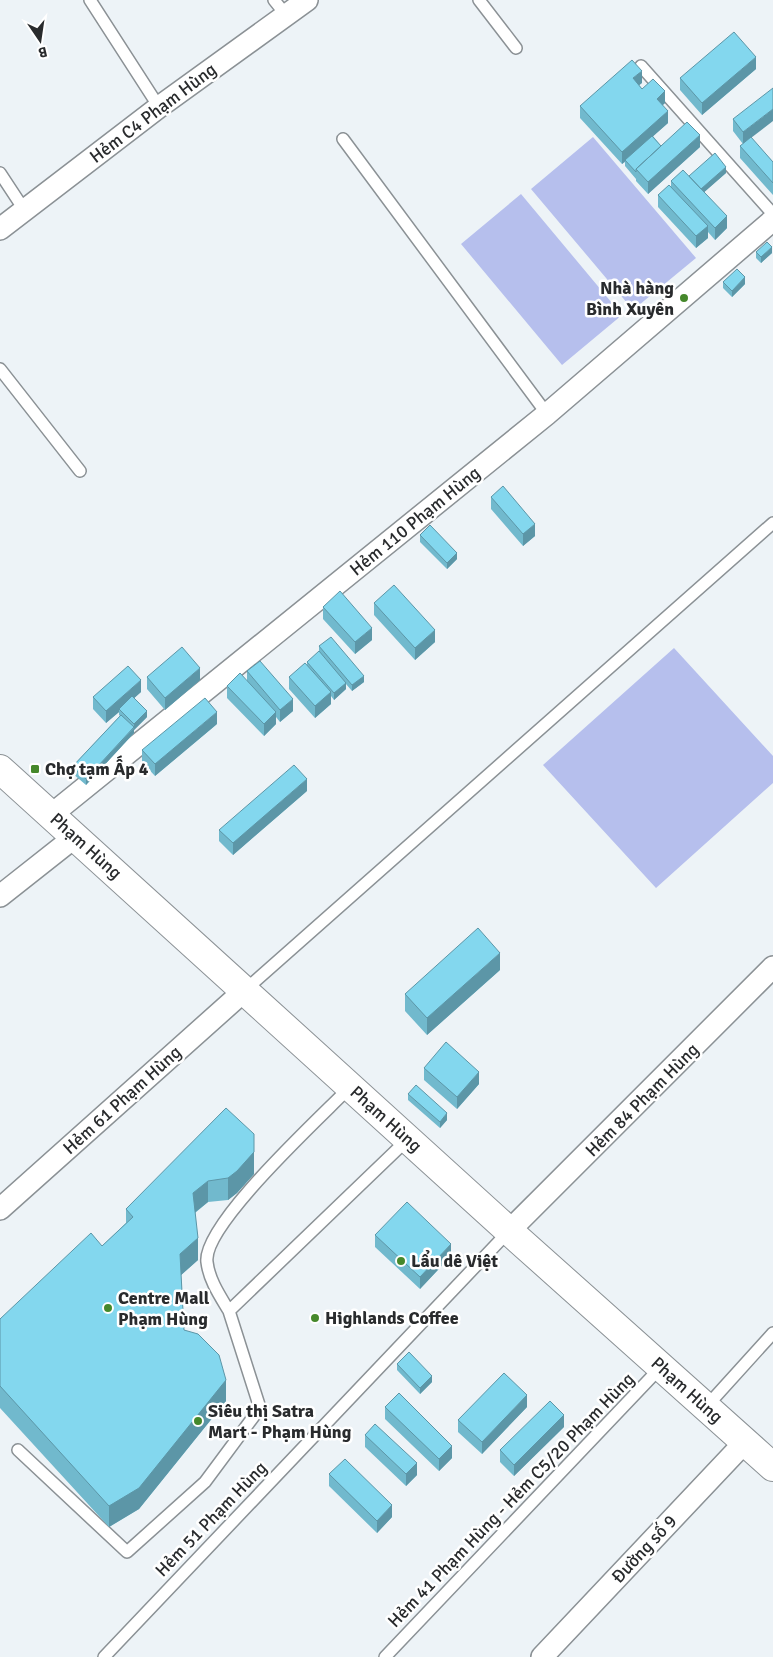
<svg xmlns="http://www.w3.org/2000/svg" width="773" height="1657" viewBox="0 0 773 1657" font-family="Signika,sans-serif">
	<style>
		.grass { fill: #b6bfed }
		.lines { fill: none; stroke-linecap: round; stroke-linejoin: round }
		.service-casing { stroke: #8b9195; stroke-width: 14 }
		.minor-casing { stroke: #8b9195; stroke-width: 24 }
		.primary-casing { stroke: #8b9195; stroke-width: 30 }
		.service { stroke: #fff; stroke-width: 11 }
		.minor { stroke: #fff; stroke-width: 21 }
		.primary { stroke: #fff; stroke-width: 28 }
		.wall { fill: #71b9cd }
		.shaded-wall { fill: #5c96a7 }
		.building { fill: #83d7ee; stroke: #5c96a7 }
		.poi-dot { fill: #45882b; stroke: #fff; stroke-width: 2 }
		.labels { text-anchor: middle; stroke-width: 5; stroke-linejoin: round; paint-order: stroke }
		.street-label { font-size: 18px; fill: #292b2d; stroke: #fff }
		.poi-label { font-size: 18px; font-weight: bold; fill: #292b2d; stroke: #fff; text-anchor: start }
	</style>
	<rect width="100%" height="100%" fill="#edf3f7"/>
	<!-- grass -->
	<path class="grass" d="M593,137L696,258L633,310L531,189Z
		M521,194L622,315L562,365L461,244Z
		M674,648L773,756V783L656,888L543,765Z"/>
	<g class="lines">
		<!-- service casing -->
		<g class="service-casing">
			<path id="service" d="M90,0L159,107
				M274,0L286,15
				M479,0L516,48
				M641,66L773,214
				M343,139L547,414
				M0,173L25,211
				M0,369L80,471
				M244,991L773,523
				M229,1311C220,1296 209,1280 207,1262C202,1225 322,1116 350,1087
				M706,1407L773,1333
				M18,1450L127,1552L205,1482L260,1408L229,1311L408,1139
				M104,1657L509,1231
				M385,1657L661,1367"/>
		</g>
		<!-- minor casing -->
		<g class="minor-casing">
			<path id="minor" d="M0,229L159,107L307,0
				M51,815L547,414L773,220
				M0,896L76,836
				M0,1209L244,991
				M509,1231L773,967
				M542,1657L745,1442"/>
		</g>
		<!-- primary casing -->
		<g class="primary-casing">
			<path id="primary" d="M0,769L509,1231L773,1467"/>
		</g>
		<!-- service -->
		<use href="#service" class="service"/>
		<!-- minor -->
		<use href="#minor" class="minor"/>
		<!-- primary -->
		<use href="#primary" class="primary"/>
	</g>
	<!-- wall -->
	<path class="wall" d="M756,69L702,115L680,90V78Z
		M642,83L639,85L642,89L665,103L662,105L668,123L653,136L661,146L700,147L648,194L636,181V178V179L625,166V162L622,164L580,118V106Z
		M733,119L773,162V195L740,158V146L743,144L733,131Z
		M726,173L704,192L727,228L715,240L708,232V238L696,248L658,207V195L671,186V181L689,176Z
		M756,252L772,253L761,263L756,258Z
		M723,282L745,284L732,297L723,288Z
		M491,497L535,536L523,546L491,509Z
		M420,535L457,559L447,569L420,542Z
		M374,603L435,642L415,660L374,615Z
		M323,607L372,640L355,654L323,619Z
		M319,646L364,682L352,691L346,684V689L334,700L331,696V704L315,718L289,689V677L307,665V662L319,652Z
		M247,671L293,711L280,722L276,717V724L264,736L227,698V686L247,681Z
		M147,677L200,680L165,710L147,689Z
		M141,692L134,698L147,717L134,730V733L86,785L72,773V767L120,716L119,715V712L106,723L93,709V697Z
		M217,724L155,776L142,762V750Z
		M307,791L233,855L219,841V830Z
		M500,970L427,1035L405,1011V994Z
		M424,1068L479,1084L457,1109L424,1080Z
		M408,1094L447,1120L440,1128L408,1100Z
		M254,1156V1174L237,1193L228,1200L208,1202L195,1213L198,1260L181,1275L184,1330L226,1401L139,1509L109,1527L0,1408V1319L102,1246L126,1223V1209Z
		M375,1235L451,1256L420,1289L375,1247Z
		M397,1364L432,1382L420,1394L397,1370Z
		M385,1407L452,1458L439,1471L385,1419Z
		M527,1407L482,1454L458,1432V1420Z
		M564,1427L514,1476L500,1462V1450Z
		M365,1435L417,1475L406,1486L365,1447Z
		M329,1474L392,1517L377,1533L329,1486Z"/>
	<!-- shaded-wall -->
	<path class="shaded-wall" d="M756,57V69L702,115V103Z
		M642,71V83L633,90V78Z
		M665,91V103L657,111V99Z
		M773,109V121L743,144V132Z
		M668,111V123L622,164V152Z
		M700,135V147L648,194V182Z
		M726,167V173L701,195V189Z
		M727,216V228L715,240V228Z
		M708,226V238L696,248V236Z
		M772,247V253L761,263V257Z
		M745,277V284L732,297V291Z
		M535,524V536L523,546V534Z
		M457,553V559L447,569V563Z
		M372,628V640L355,654V642Z
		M435,630V642L415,660V648Z
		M200,668V680L165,710V698Z
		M364,676V682L352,691V685Z
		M141,680V692L121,710L119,709V712L106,723V711Z
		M346,683V689L334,700V693Z
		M331,692V704L315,718V706Z
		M293,699V711L280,722V710Z
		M147,711V717L134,730V733L86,785V779L134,728V724Z
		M217,712V724L155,776V764Z
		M276,712V724L264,736V724Z
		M307,779V791L233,855V843Z
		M500,953V970L427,1035V1018Z
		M479,1072V1084L457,1109V1097Z
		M447,1113V1120L440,1128V1122Z
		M254,1134V1174L237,1193L228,1200V1178Z
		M208,1181V1202L193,1214V1193Z
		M198,1238V1260L180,1276V1254Z
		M451,1244V1256L420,1289V1277Z
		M432,1376V1382L420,1394V1388Z
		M226,1380V1401L139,1509L109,1527V1506Z
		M527,1395V1407L482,1454V1442Z
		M564,1415V1427L514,1476V1465Z
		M452,1446V1458L439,1471V1459Z
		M417,1463V1475L406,1486V1474Z
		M392,1505V1517L377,1533V1521Z"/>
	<!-- building -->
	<path class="building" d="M734,32L756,57L702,103L680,78Z
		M632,60L642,71L633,78L642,89L653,79L665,91L657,99L668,111L622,152L580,106Z
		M773,88V109L743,132L733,119Z
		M687,122L700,135L648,182L636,169Z
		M652,136L661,146L636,169V172L625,160Z
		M751,137L773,162V183L740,146Z
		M715,153L726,167L701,189L689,176Z
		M683,170L727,216L715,228L671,181Z
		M669,185L708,226L696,236L658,195Z
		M767,242L772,247L761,257L756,252Z
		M737,269L745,277L732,291L723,282Z
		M503,486L535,524L523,534L491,497Z
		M430,525L457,553L447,563L420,535Z
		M394,585L435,630L415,648L374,603Z
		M340,591L372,628L355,642L323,607Z
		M331,637L364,676L352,685L319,646Z
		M182,647L200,668L165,698L147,677Z
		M319,651L346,683L334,693L307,662Z
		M260,661L293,699L280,710L247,671Z
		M305,663L331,692L315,706L289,677Z
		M128,666L141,680L106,711L93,697Z
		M240,673L276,712L264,724L227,686Z
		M132,696L147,711L134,724L119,709Z
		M205,698L217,712L155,764L142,750Z
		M121,715L134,727L86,779L72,767Z
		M294,765L307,779L233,843L219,830Z
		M478,928L500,953L427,1018L405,994Z
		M446,1042L479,1072L457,1097L424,1068Z
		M416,1085L447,1113L440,1122L408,1094Z
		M226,1108L254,1134V1152L237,1171L228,1178L208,1181L193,1193L198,1238L180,1254L184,1330L198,1334L219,1355L226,1380L139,1488L109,1506L0,1386V1319L91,1233L102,1246L133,1217L126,1209Z
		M407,1202L451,1244L420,1277L375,1235Z
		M409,1352L432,1376L420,1388L397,1364Z
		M504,1373L527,1395L482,1442L458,1420Z
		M399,1393L452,1446L439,1459L385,1407Z
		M550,1401L564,1415L514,1465L500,1450Z
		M375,1424L417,1463L406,1474L365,1435Z
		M345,1459L392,1505L377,1521L329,1474Z"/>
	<!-- markers -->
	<g class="poi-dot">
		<circle cx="684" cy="298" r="5"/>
		<rect x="30" y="764" width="10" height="10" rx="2.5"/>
		<circle cx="401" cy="1261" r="5"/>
		<circle cx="108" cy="1308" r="5"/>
		<circle cx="315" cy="1318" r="5"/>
		<circle cx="198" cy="1421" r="5"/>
	</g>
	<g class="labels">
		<!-- street labels -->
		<g class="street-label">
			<text transform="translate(153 113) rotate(-37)" y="6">Hẻm C4 Phạm Hùng</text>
			<text transform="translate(415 521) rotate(-39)" y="6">Hẻm 110 Phạm Hùng</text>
			<text transform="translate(86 846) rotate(42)" y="6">Phạm Hùng</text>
			<text transform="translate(122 1100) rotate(-42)" y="6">Hẻm 61 Phạm Hùng</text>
			<text transform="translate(642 1100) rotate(-45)" y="6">Hẻm 84 Phạm Hùng</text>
			<text transform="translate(386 1119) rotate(42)" y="6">Phạm Hùng</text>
			<text transform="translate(687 1390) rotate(42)" y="6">Phạm Hùng</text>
			<text transform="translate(511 1500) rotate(-46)" y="6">Hẻm 41 Phạm Hùng - Hẻm C5/20 Phạm Hùng</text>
			<text transform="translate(211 1519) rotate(-46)" y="6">Hẻm 51 Phạm Hùng</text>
			<text transform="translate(644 1549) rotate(-47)" y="6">Đường số 9</text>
		</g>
		<!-- poi labels -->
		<g class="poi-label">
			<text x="674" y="294" text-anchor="end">Nhà hàng<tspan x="674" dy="21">Bình Xuyên</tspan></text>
			<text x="45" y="775">Chợ tạm Ấp 4</text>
			<text x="411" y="1267">Lẩu dê Việt</text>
			<text x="118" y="1304">Centre Mall<tspan x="118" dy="21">Phạm Hùng</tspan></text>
			<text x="325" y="1324">Highlands Coffee</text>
			<text x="208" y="1417">Siêu thị Satra<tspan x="208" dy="21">Mart - Phạm Hùng</tspan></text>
		</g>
	</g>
	<!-- north arrow -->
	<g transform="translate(40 40) rotate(167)" stroke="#ffffff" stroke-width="4" paint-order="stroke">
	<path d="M0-4L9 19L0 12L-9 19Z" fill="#292b2d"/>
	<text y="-8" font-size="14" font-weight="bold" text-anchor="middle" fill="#292b2d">B</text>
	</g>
</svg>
